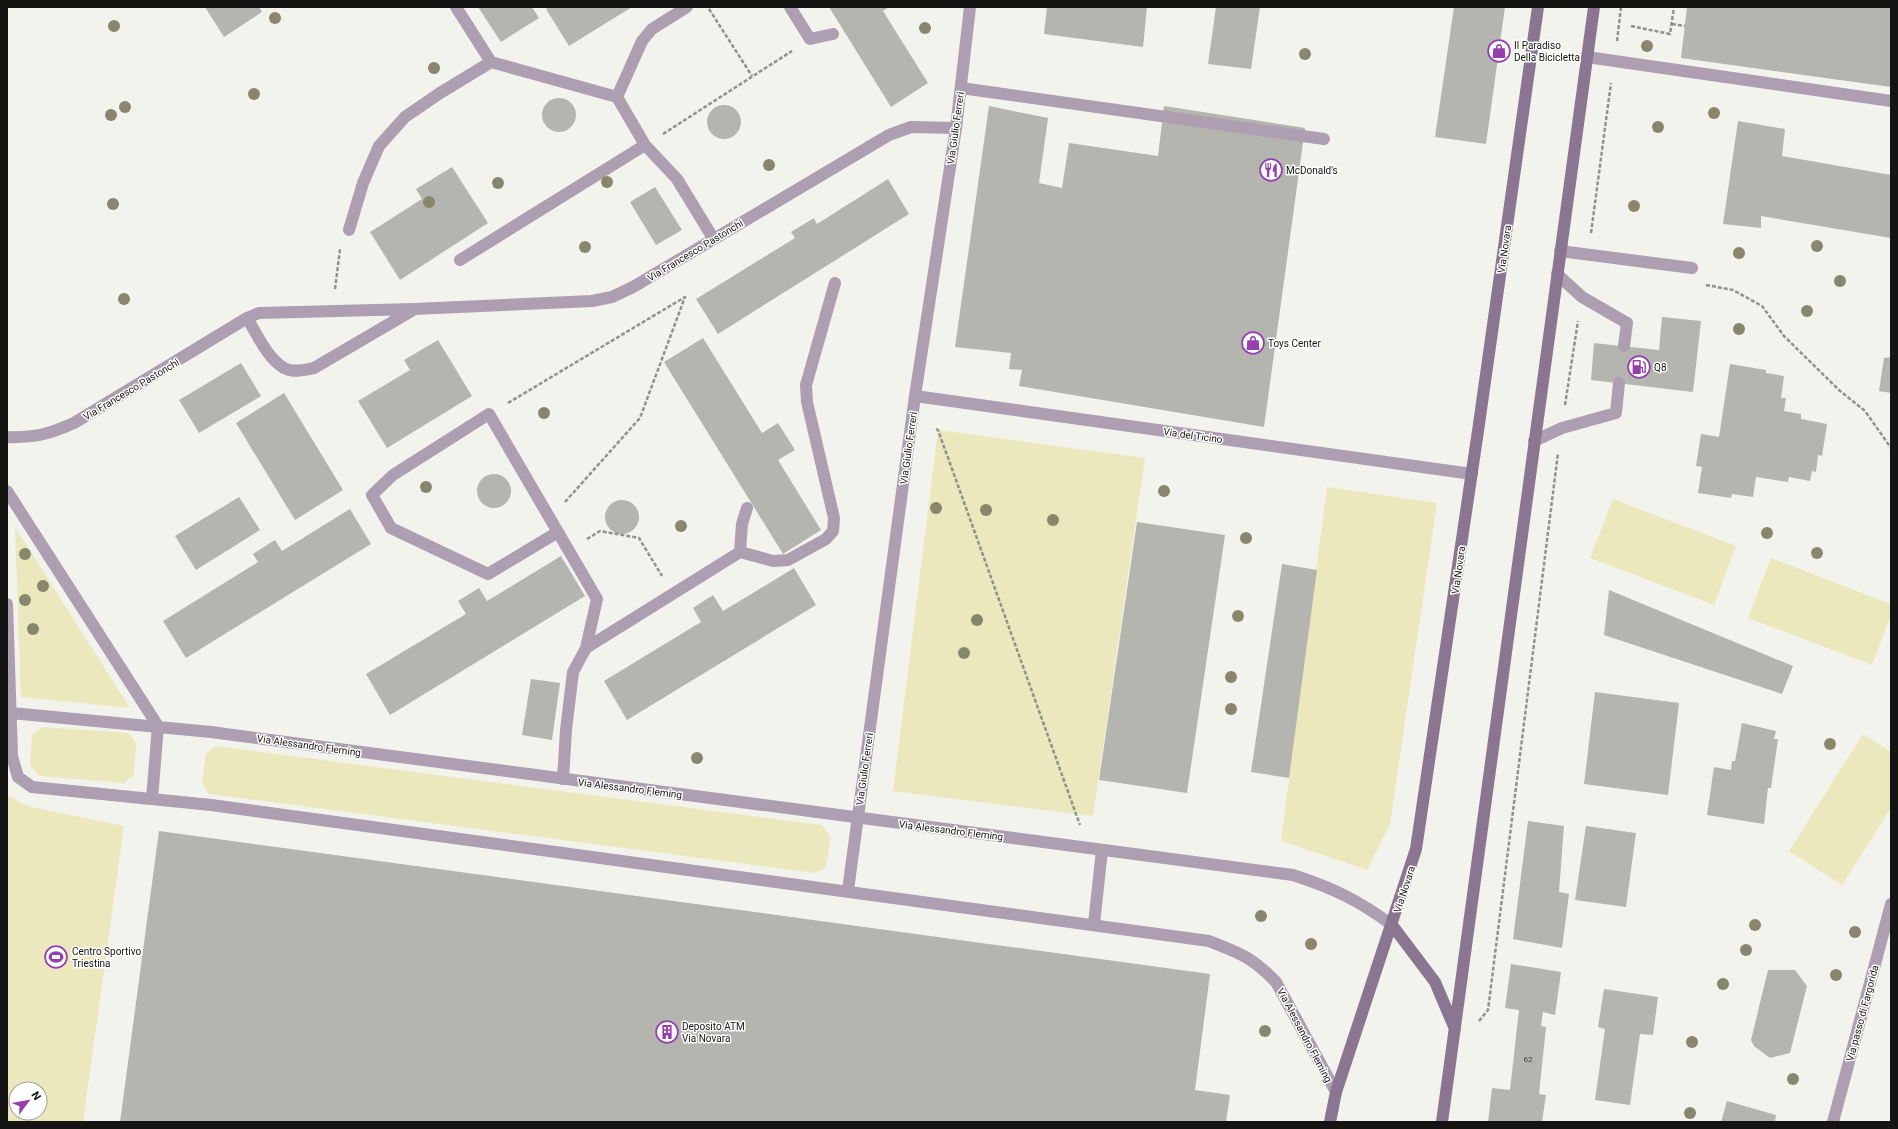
<svg xmlns="http://www.w3.org/2000/svg" width="1898" height="1129" viewBox="0 0 1898 1129" font-family="Roboto,sans-serif">
	<style>
		.green { fill: #ebe8bd; fill-rule: evenodd }
		.building { fill: #b5b5b0 }
		.lines { fill: none; stroke-linecap: round; stroke-linejoin: round }
		.path { stroke: #91918d; stroke-width: 2.5; stroke-dasharray: 4 2; stroke-linecap: butt }
		.lane { stroke: #ad9eb1; stroke-width: 12 }
		.street { stroke: #ad9eb1; stroke-width: 12 }
		.secondary { stroke: #8a7691; stroke-width: 12 }
		.tree { fill: #88866c }
		.labels { text-anchor: middle; stroke-width: 3; stroke-linejoin: round; paint-order: stroke }
		.number-label { font-size: 8px; fill: #3c3c3a }
		.poi-label { font-size: 10px; fill: #141412; stroke: #fffffe; text-anchor: start }
		.street-label { font-size: 10px; fill: #141412; stroke: #fffffe }
	</style>
	<rect width="100%" height="100%" fill="#f3f3ee"/>
	<!-- green -->
	<path class="green" d="M938,430L1145,458L1093,816L893,791Z
		M1327,487L1437,503L1390,824L1367,870L1281,841Z
		M1613,499L1736,546L1714,605L1590,558Z
		M15,527L130,708L21,697Z
		M1771,558L1891,604V615L1872,665L1748,618Z
		M43,727L128,733L136,743L134,775L124,783L39,776L30,765L32,734Z
		M1863,734L1891,752V808L1842,885L1789,851Z
		M215,746L822,825L831,837L826,867L815,873L209,794L202,783L206,754Z
		M7,795L27,806L124,826L83,1122H7ZM16,1089H40V1113H16Z"/>
	<!-- building -->
	<path class="building" d="M205,7H259L262,12L224,37Z
		M478,7H532L539,18L501,42Z
		M550,7H632L569,46L546,9Z
		M829,7H889L883,11L928,83L891,107Z
		M1047,7H1147L1143,47L1044,34Z
		M1216,7H1260L1251,69L1208,64Z
		M1454,7H1505L1486,144L1435,137Z
		M1687,7H1891V87L1681,58Z
		M542 115a17 17 0 1 1 34 0a17 17 0 1 1-34 0Z
		M707 122a17 17 0 1 1 34 0a17 17 0 1 1-34 0Z
		M989,106L1048,118L1039,183L1062,188L1069,143L1158,156L1164,106L1305,128L1264,427L1019,386L1022,370L1009,369L1011,353L955,347Z
		M1738,121L1785,129L1782,156L1891,175V238L1761,216V228L1723,224Z
		M452,167L488,223L400,280L370,232L422,199L416,189Z
		M888,179L909,214L718,334L696,299L795,238L791,232L814,218L817,224Z
		M655,187L682,230L656,245L630,202Z
		M1662,317L1701,321L1693,392L1591,380L1594,343L1659,350Z
		M703,338L762,433L778,423L795,450L778,460L821,530L783,554L664,362Z
		M438,340L472,396L387,448L358,401L410,370L404,360Z
		M1891,357V393L1879,391L1884,358Z
		M241,363L261,396L199,433L179,400Z
		M1730,364L1766,370V373L1784,376L1781,398H1786L1784,411L1801,414V419L1827,424L1822,456L1818,455L1816,472L1812,471L1810,481L1789,477L1788,482L1756,477L1753,497L1732,494L1731,498L1698,493L1702,467L1696,466L1701,434L1719,437Z
		M284,393L343,490L295,520L236,423Z
		M477 491a17 17 0 1 1 34 0a17 17 0 1 1-34 0Z
		M239,497L260,530L196,570L175,536Z
		M605 517a17 17 0 1 1 34 0a17 17 0 1 1-34 0Z
		M350,509L371,544L186,658L163,621L258,562L253,554L275,540L282,551Z
		M1137,522L1225,535L1187,793L1099,780Z
		M561,556L585,596L390,715L366,674L466,614L458,601L479,588L487,601Z
		M1282,564L1317,570L1289,778L1251,772Z
		M794,568L816,605L627,720L604,681L701,622L693,608L713,595L723,611Z
		M1609,590L1793,666L1782,694L1604,635Z
		M531,679L560,683L552,740L522,735Z
		M1595,692L1679,703L1668,795L1584,784Z
		M1742,723L1776,731L1774,739H1778L1771,788H1768L1764,824L1707,815L1714,767L1731,770L1732,761H1735Z
		M1528,821L1564,826L1559,892L1569,894L1562,948L1513,939Z
		M1586,826L1636,833L1626,907L1575,900Z
		M159,831L1210,974L1195,1090L1230,1095L1226,1122H120Z
		M1511,964L1561,972L1555,1015L1543,1012L1541,1026L1546,1027L1539,1094L1546,1095L1542,1122H1488L1492,1088L1510,1090L1519,1010L1505,1008Z
		M1768,970H1795L1807,986L1790,1053L1770,1058L1754,1046L1751,1040Z
		M1604,989L1658,997L1653,1035L1640,1034L1630,1105L1595,1100L1605,1029L1598,1027Z
		M1727,1101L1776,1115L1775,1122H1721Z"/>
	<g class="lines">
		<!-- path -->
		<path class="path" d="M709,9L752,76
			M1672,24L1685,26
			M1631,26L1670,34L1674,7
			M1617,41L1621,7
			M663,134L792,51
			M1591,233L1611,83
			M1706,285L1733,290L1762,306L1784,336L1840,391L1865,411L1891,448
			M335,289L340,249
			M508,403L685,297L640,418L565,502
			M1565,405L1578,321
			M936,429L938,430L1080,825
			M587,539L600,531L639,538L662,576
			M1479,1021L1488,1010L1558,453"/>
		<!-- lane -->
		<path class="lane" d="M456,7L491,62
			M790,7L810,39L833,34
			M1587,57L1891,101
			M961,88L1324,139
			M617,97L642,41L652,29L687,7
			M349,230L363,183L379,146L405,117L440,93L491,62L617,97L645,145L677,179L713,238
			M1560,251L1692,268
			M460,260L645,145
			M1557,274L1582,297L1627,323L1624,346
			M1534,441L1562,428L1616,413L1619,383
			M558,532L488,574L391,528L372,495L393,475L489,414L597,599L586,648L573,672L566,730L563,779
			M740,552L773,561L788,560L826,539L833,531L834,518L807,402L806,385L835,283
			M586,648L740,552L742,524L747,508"/>
		<!-- street -->
		<path class="street" d="M247,318C257,334 267,358 284,368C292,373 305,370 314,368L413,310
			M915,396L1472,474
			M7,437C35,438 49,434 74,423L247,318L259,313L414,309L592,301L612,297L633,287L889,135L911,127L956,128
			M7,491L158,726L152,799
			M7,604L12,756L18,777L32,787L211,805L1209,941C1240,953 1253,958 1276,982L1336,1092
			M11,713L211,732L1293,875C1333,888 1358,900 1392,925
			M848,890L915,396L956,128L970,7
			M1094,924L1102,850
			M1833,1122L1891,904"/>
		<!-- secondary -->
		<path class="secondary" d="M1392,925L1435,982L1455,1029
			M1330,1122L1336,1092L1416,849L1478,431L1538,7
			M1442,1122L1594,7"/>
	</g>
	<!-- trees -->
	<g class="tree">
		<circle cx="275" cy="18" r="6"/>
		<circle cx="114" cy="26" r="6"/>
		<circle cx="925" cy="28" r="6"/>
		<circle cx="1647" cy="46" r="6"/>
		<circle cx="1305" cy="54" r="6"/>
		<circle cx="434" cy="68" r="6"/>
		<circle cx="254" cy="94" r="6"/>
		<circle cx="125" cy="107" r="6"/>
		<circle cx="1714" cy="113" r="6"/>
		<circle cx="111" cy="115" r="6"/>
		<circle cx="1658" cy="127" r="6"/>
		<circle cx="769" cy="165" r="6"/>
		<circle cx="607" cy="182" r="6"/>
		<circle cx="498" cy="183" r="6"/>
		<circle cx="429" cy="202" r="6"/>
		<circle cx="113" cy="204" r="6"/>
		<circle cx="1634" cy="206" r="6"/>
		<circle cx="1817" cy="246" r="6"/>
		<circle cx="585" cy="247" r="6"/>
		<circle cx="1739" cy="253" r="6"/>
		<circle cx="1840" cy="281" r="6"/>
		<circle cx="124" cy="299" r="6"/>
		<circle cx="1807" cy="311" r="6"/>
		<circle cx="1739" cy="329" r="6"/>
		<circle cx="544" cy="413" r="6"/>
		<circle cx="426" cy="487" r="6"/>
		<circle cx="1164" cy="491" r="6"/>
		<circle cx="936" cy="508" r="6"/>
		<circle cx="986" cy="510" r="6"/>
		<circle cx="1053" cy="520" r="6"/>
		<circle cx="681" cy="526" r="6"/>
		<circle cx="1767" cy="533" r="6"/>
		<circle cx="1246" cy="538" r="6"/>
		<circle cx="1817" cy="553" r="6"/>
		<circle cx="25" cy="554" r="6"/>
		<circle cx="43" cy="586" r="6"/>
		<circle cx="25" cy="600" r="6"/>
		<circle cx="1238" cy="616" r="6"/>
		<circle cx="977" cy="620" r="6"/>
		<circle cx="33" cy="629" r="6"/>
		<circle cx="964" cy="653" r="6"/>
		<circle cx="1231" cy="677" r="6"/>
		<circle cx="1231" cy="709" r="6"/>
		<circle cx="1830" cy="744" r="6"/>
		<circle cx="697" cy="758" r="6"/>
		<circle cx="1261" cy="916" r="6"/>
		<circle cx="1755" cy="925" r="6"/>
		<circle cx="1855" cy="932" r="6"/>
		<circle cx="1311" cy="944" r="6"/>
		<circle cx="1746" cy="950" r="6"/>
		<circle cx="1836" cy="975" r="6"/>
		<circle cx="1723" cy="984" r="6"/>
		<circle cx="1265" cy="1031" r="6"/>
		<circle cx="1692" cy="1042" r="6"/>
		<circle cx="1793" cy="1079" r="6"/>
		<circle cx="1690" cy="1113" r="6"/>
	</g>
	<!-- icons -->
	<defs>
		<g id="shop-ring" transform="scale(1.15)"><circle r="9.5" fill="#fffffe" stroke="#9440ae" stroke-width="1.5"/><path d="M-5-2.5h2.3a2.7 3.5 0 0 1 5.4 0H5L5.5 6h-11ZM-1.5-2.5h3a1.5 2.3 0 0 0-3 0Z" fill="#9440ae"/></g>
		<g id="restaurant-ring" transform="scale(1.15)"><circle r="9.5" fill="#fffffe" stroke="#9440ae" stroke-width="1.5"/><path d="M-5-6h1v4h1v-4h1v4h1v-4h1v5L-1.5 .5V6h-2V.5L-5-1ZM5-6V6H3V1.5H1.5Q1.5-4 5-6Z" fill="#9440ae"/></g>
		<g id="fuel-ring" transform="scale(1.15)"><circle r="9.5" fill="#fffffe" stroke="#9440ae" stroke-width="1.5"/><path d="M-5.5-6h7V0h2V4h1.3V-2.5L3-4.5l.8-.8L6-3V5H2.5V1h-1V6h-7ZM-4.2-4.7v3.2H.2V-4.7Z" fill="#9440ae"/></g>
		<g id="stadium-ring" transform="scale(1.15)"><circle r="9.5" fill="#fffffe" stroke="#9440ae" stroke-width="1.5"/><path d="M0-5a6.5 5 0 1 0 0 10a6.5 5 0 1 0 0-10ZM-3.5-1.8h7v3.6h-7Z" fill="#9440ae"/></g>
		<g id="building-ring" transform="scale(1.15)"><circle r="9.5" fill="#fffffe" stroke="#9440ae" stroke-width="1.5"/><path d="M-4-6H4V6H1V3H-1V6H-4ZM-2.5-4.3h1.7v1.8h-1.7ZM.8-4.3h1.7v1.8H.8ZM-2.5-1h1.7V.8h-1.7ZM.8-1h1.7V.8H.8Z" fill="#9440ae"/></g>
	</defs>
	<g fill-rule="evenodd">
		<use href="#shop-ring" x="1499" y="51"/>
		<use href="#restaurant-ring" x="1271" y="170"/>
		<use href="#shop-ring" x="1253" y="343"/>
		<use href="#fuel-ring" x="1639" y="367"/>
		<use href="#stadium-ring" x="56" y="957"/>
		<use href="#building-ring" x="667" y="1032"/>
	</g>
	<g class="labels">
		<!-- number labels -->
		<g class="number-label">
			<text x="1528" y="1062">62</text>
		</g>
		<!-- poi labels -->
		<g class="poi-label">
			<text x="1514" y="49">Il Paradiso<tspan x="1514" dy="12">Della Bicicletta</tspan></text>
			<text x="1286" y="174">McDonald's</text>
			<text x="1268" y="347">Toys Center</text>
			<text x="1654" y="371">Q8</text>
			<text x="72" y="955">Centro Sportivo<tspan x="72" dy="12">Triestina</tspan></text>
			<text x="682" y="1030">Deposito ATM<tspan x="682" dy="12">Via Novara</tspan></text>
		</g>
		<!-- street labels -->
		<g class="street-label">
			<text transform="translate(955 128) rotate(-82)" y="4">Via Giulio Ferreri</text>
			<text transform="translate(1504 249) rotate(-82)" y="4">Via Novara</text>
			<text transform="translate(695 250) rotate(-31)" y="4">Via Francesco Pastonchi</text>
			<text transform="translate(131 389) rotate(-31)" y="4">Via Francesco Pastonchi</text>
			<text transform="translate(1193 435) rotate(8)" y="4">Via del Ticino</text>
			<text transform="translate(908 448) rotate(-82)" y="4">Via Giulio Ferreri</text>
			<text transform="translate(1458 570) rotate(-82)" y="4">Via Novara</text>
			<text transform="translate(309 745) rotate(8)" y="4">Via Alessandro Fleming</text>
			<text transform="translate(864 769) rotate(-82)" y="4">Via Giulio Ferreri</text>
			<text transform="translate(630 788) rotate(7)" y="4">Via Alessandro Fleming</text>
			<text transform="translate(951 830) rotate(7)" y="4">Via Alessandro Fleming</text>
			<text transform="translate(1404 889) rotate(-72)" y="4">Via Novara</text>
			<text transform="translate(1862 1013) rotate(-75)" y="4">Via passo di Fargorida</text>
			<text transform="translate(1305 1035) rotate(62)" y="4">Via Alessandro Fleming</text>
		</g>
	</g>
	<!-- border -->
	<rect width="1898" height="1129" fill="none" stroke="#141412" stroke-width="16"/>
	<!-- north arrow -->
	<g transform="translate(28 1101) rotate(58)"><circle r="19" fill="#fffffe" stroke="#a1a1a0"/>
	<path d="M0-3L7 15L0 10L-7 15Z" fill="#9440ae"/>
	<text y="-6" font-size="11" font-weight="bold" text-anchor="middle" fill="#141412">N</text>
	</g>
</svg>
